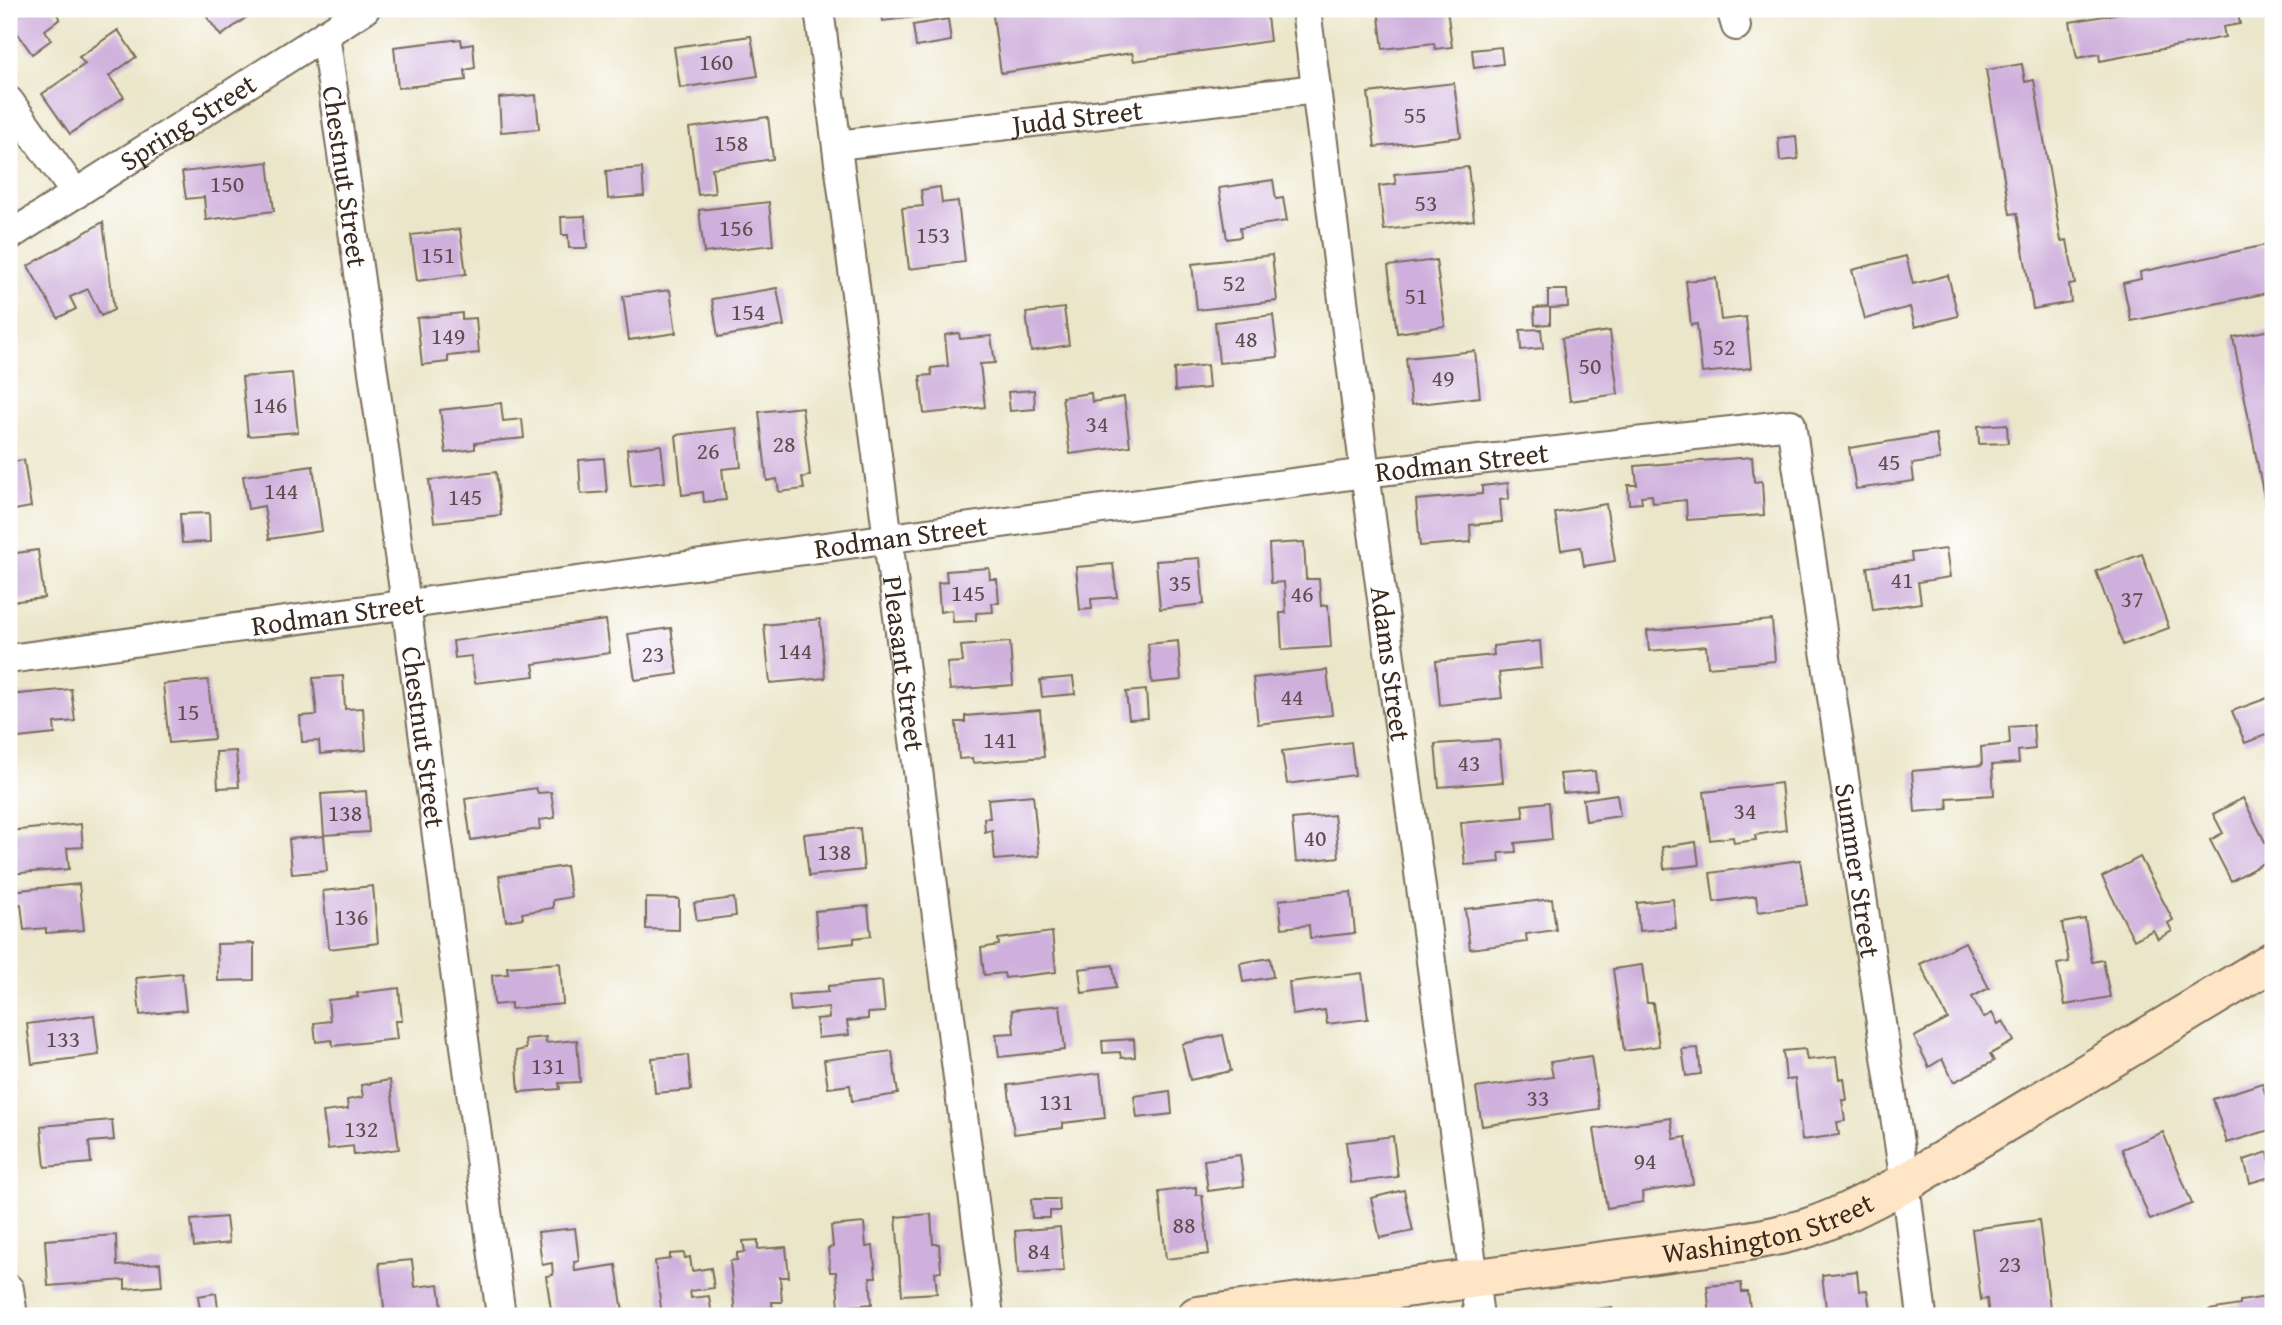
<svg xmlns="http://www.w3.org/2000/svg" width="2282" height="1325" viewBox="0 0 2282 1325" font-family="'Gentium Book Plus',serif">
	<style>
		.building { fill: #cfb0dc }
		.lines { fill: none; stroke-linecap: round; stroke-linejoin: round }
		.street-casing { stroke: #796c5a; stroke-width: 32 }
		.secondary-casing { stroke: #796c5a; stroke-width: 42 }
		.street { stroke: #fff; stroke-width: 28 }
		.secondary { stroke: #fde5c5; stroke-width: 38 }
		.labels { text-anchor: middle; stroke-width: 6; stroke-linejoin: round; paint-order: stroke }
		.number-label { font-size: 24px; fill: #604c4e }
		.street-label { font-size: 28px; fill: #3b2a1e; stroke: #fff }
	</style>
	<rect width="100%" height="100%" fill="#fff"/>
	<filter id="ink" filterUnits="userSpaceOnUse"><feTurbulence type="fractalNoise" baseFrequency=".0143" numOctaves="2"/><feDisplacementMap in="SourceGraphic" scale="14" xChannelSelector="R" yChannelSelector="G"/><feConvolveMatrix kernelMatrix="1 2 1 2 8 2 1 2 1" color-interpolation-filters="sRGB"/></filter>
	<filter id="wash" filterUnits="userSpaceOnUse"><feTurbulence type="fractalNoise" baseFrequency=".00686" numOctaves="4" result="noise"/><feDisplacementMap in="SourceGraphic" scale="28" xChannelSelector="R" yChannelSelector="G"/><feGaussianBlur stdDeviation="1.57" result="paint"/><feColorMatrix in="noise" values="0 0 0 0 0 0 0 0 0 0 0 0 0 0 0 0 0 1.4 0 .05"/><feComposite in="paint" operator="in"/></filter>
	<g filter="url(#wash)">
		<rect width="100%" height="100%" fill="#ebe6c9"/>
		<g id="blocks">
			<!-- building -->
			<path class="building" d="M11,9H53L60,19L45,30L51,40L32,54L9,21V10Z
				M201,9H253L255,11L221,36Z
				M881,9H954V12L883,21Z
				M992,9H1266L1270,41L1134,61L1132,53L1001,73Z
				M1378,9H1447L1452,47L1435,49L1434,43L1383,49Z
				M2143,9H2237L2240,24L2223,27L2225,37L2100,61L2099,54L2077,58L2070,22Z
				M948,19L951,41L916,47L913,25Z
				M118,30L136,57L109,76L124,97L70,134L42,94L85,64L79,57Z
				M751,36L758,76L680,88L674,47Z
				M461,39L462,46L473,44L475,68L465,70L466,80L398,88L394,47Z
				M1501,47L1503,64L1474,68L1472,50Z
				M2022,64L2025,82L2034,80L2061,241L2067,240L2075,284L2069,285L2071,302L2033,309L2017,213L2010,214L1986,70Z
				M1454,83L1461,137L1375,147L1368,93Z
				M536,95L539,129L501,132L499,98Z
				M768,117L773,159L712,168L715,193L698,195L689,128Z
				M1796,136L1798,159L1780,161L1778,138Z
				M268,162L274,211L206,220L204,197L186,199L182,172Z
				M1468,167L1474,220L1384,230L1379,186L1396,184L1394,174Z
				M642,168L644,196L608,199L606,171Z
				M1273,180L1276,199L1283,198L1287,221L1240,228L1241,237L1227,239L1219,188Z
				M940,187L942,203L958,201L965,262L909,269L902,208L923,206L921,190Z
				M769,202L773,245L704,253L699,210Z
				M585,216L587,248H569L568,235H562L561,217Z
				M103,222L114,310L101,316L88,289L70,297L76,309L58,318L28,266Z
				M460,229L466,274L417,281L411,235Z
				M2266,245L2267,253L2273,251V292L2131,321L2123,283L2141,279L2140,272Z
				M1272,255L1277,301L1197,310L1192,264Z
				M1906,256L1913,284L1948,275L1958,316L1915,327L1910,307L1865,319L1852,270Z
				M1436,260L1445,326L1397,333L1388,266Z
				M1716,278L1721,320L1746,317L1751,368L1702,373L1697,324L1691,325L1686,281Z
				M777,288L784,326L718,337L712,299Z
				M670,290L676,333L629,340L623,296Z
				M1548,290H1567L1568,307L1550,308V324L1535,325L1534,308L1548,307Z
				M1064,308L1069,345L1031,351L1026,313Z
				M462,313V319L476,318L479,353L448,356V362L422,365L417,318Z
				M1273,315L1278,357L1219,363L1215,322Z
				M1541,329L1543,348L1521,350L1520,330Z
				M2271,330L2273,341L2272,539L2233,337Z
				M1610,331L1618,394L1570,401L1562,338Z
				M959,333L960,339L991,336L995,363L980,364L985,407L924,414L920,376L932,375L931,368L948,366L945,335Z
				M1475,351L1480,397L1411,405L1406,358Z
				M1207,365L1209,388L1175,391L1174,369Z
				M292,373L298,432L248,436L242,377Z
				M1034,390L1035,409L1010,411L1008,392Z
				M1091,393L1092,402L1124,397L1130,446L1070,454L1062,397Z
				M501,403L503,421L522,419L524,438L475,443V449L446,453L440,410Z
				M802,407L810,476L802,477L804,489L779,492L777,479L767,481L759,412Z
				M2007,424L2008,443L1979,444L1978,426Z
				M737,428L741,467L722,469L726,500L704,502L703,492L682,495L676,435Z
				M1936,434L1940,460L1912,464L1914,481L1856,489L1849,448Z
				M661,445L665,482L631,486L627,449Z
				M1752,457L1754,482L1762,481L1764,515L1687,520L1686,500L1653,503L1652,495L1641,496L1642,503L1629,504L1628,485H1637L1635,466Z
				M604,458L607,492L581,494L579,460Z
				M24,460L31,507L9,511V462Z
				M313,466L322,531L269,539L264,506L248,509L243,476Z
				M496,472L501,515L434,522L429,480Z
				M1508,483L1509,499L1500,500L1502,522L1470,525L1471,542L1420,546L1416,500L1482,494V486Z
				M1606,504L1615,561L1584,566L1581,547L1561,550L1555,513Z
				M209,513L210,542L182,543L180,514Z
				M1304,542L1306,579H1319L1321,606L1328,605L1331,647L1282,650L1280,613H1286L1284,582L1271,583L1269,544Z
				M1946,549L1950,577L1918,582L1921,603L1873,610L1867,567L1912,561L1911,553Z
				M38,550L44,598L9,602V554Z
				M2142,554L2169,628L2123,645L2096,571Z
				M1200,558L1204,604L1160,609L1156,561Z
				M1113,564L1117,597L1091,599L1092,609L1080,610L1076,567Z
				M989,568L990,579H997L999,603H992L993,612L976,613V621L953,622L952,610L940,612L938,583L947,582L946,571Z
				M820,619L825,678L770,683L764,625Z
				M606,620L610,653L533,664L535,676L475,683L471,656L455,658L453,641Z
				M1772,620L1775,661L1708,667L1706,646L1649,651L1647,631Z
				M671,628L678,674L635,680L628,634Z
				M1178,641L1181,680L1152,683L1148,644Z
				M1540,641L1542,668L1499,673L1502,698L1440,705L1436,661L1494,655L1493,646Z
				M1010,642L1013,685L950,690L947,663L963,662L961,646Z
				M1327,670L1332,715L1258,724L1253,678Z
				M343,676L345,709L363,708L366,750L320,754L319,741L302,742L300,716L317,715L313,678Z
				M1073,677L1075,694L1042,697L1040,680Z
				M208,680L214,739L169,743L163,684Z
				M71,689L75,721L54,723L55,734L9,739V695Z
				M1146,690L1148,718L1129,719L1126,692Z
				M2273,696V732L2245,743L2232,711Z
				M1040,710L1044,757L973,763L972,758L959,759L956,722H965V716Z
				M2033,725L2035,749L2018,751L2019,763L1992,765L1994,795L1947,798L1948,809L1915,812L1912,771L1982,765L1981,747L2010,744L2009,727Z
				M1499,740L1503,782L1439,787L1435,744Z
				M1351,742L1355,775L1287,784L1282,751Z
				M236,751L239,787L218,788L216,752Z
				M1595,771L1597,790L1563,793L1560,774Z
				M1781,783L1786,830L1755,835L1756,840L1734,843L1733,837L1710,840L1704,792Z
				M536,788L538,793L551,792L555,818L539,820L540,829L471,840L465,799Z
				M366,791L369,832L324,835L321,794Z
				M1617,794L1620,816L1586,821L1583,799Z
				M1033,795L1039,856L995,860L992,830L985,832L984,818H990L988,799Z
				M2243,798L2273,858L2231,881L2210,840L2223,833L2213,814Z
				M1549,802L1552,839L1515,843L1516,852L1499,853L1500,862L1465,865L1461,823L1524,817L1522,805Z
				M1334,815L1339,857L1296,862L1292,819Z
				M81,824L83,847L67,848L69,869L9,874V831Z
				M860,828L864,870L809,876L804,834Z
				M324,836L327,871L292,874L289,839Z
				M1696,842L1699,865L1664,869L1662,847Z
				M2140,857L2173,920L2168,923L2172,931L2158,939L2153,930L2134,940L2102,877Z
				M1800,860L1807,905L1758,912L1756,896L1714,902L1710,873Z
				M566,866L571,897L553,900V908L522,913L523,918L506,921L499,876Z
				M79,884L84,930L46,933V928L24,930L21,904L11,905L10,891Z
				M373,886L378,943L329,949L323,891Z
				M1351,892L1355,933L1310,938L1309,925L1282,928L1279,900Z
				M646,898L679,899V930L646,929Z
				M734,898L736,916L697,921L694,903Z
				M1552,899L1556,930L1526,934L1527,942L1470,949L1465,909Z
				M1673,899L1676,928L1639,931L1637,903Z
				M868,906L871,936L854,938V943L818,947L815,911Z
				M2085,919L2092,962L2103,960L2110,997L2065,1005L2057,964L2069,962L2062,923Z
				M1052,932L1056,972L1005,978L1004,973L984,975L981,948L999,945L998,939Z
				M1965,942L1989,988L1972,997L1983,1018L1992,1013L1998,1024L2003,1021L2014,1041L1990,1054L1994,1061L1954,1082L1942,1059L1929,1067L1914,1037L1948,1019L1920,964Z
				M254,943V980L218,981L217,944Z
				M1270,958L1273,977L1243,982L1240,963Z
				M560,963L563,1004L511,1009V1003L494,1005L492,975L508,974L507,967Z
				M1113,965L1116,988L1082,993L1079,969Z
				M1642,965L1647,1003H1653L1659,1046L1624,1051L1613,969Z
				M182,973L186,1010L140,1015L136,978Z
				M1362,973L1368,1019L1327,1024L1325,1010L1293,1015L1289,982Z
				M882,981L885,1012L868,1013V1019L847,1021L849,1035L818,1038L816,1019L829,1018L828,1007L791,1011L789,995L828,992V986Z
				M399,988L402,1021H395L397,1039L333,1046L332,1040L316,1042L314,1023L330,1021L328,1000L358,997L357,993Z
				M1060,1005L1065,1050L999,1057L996,1034L1014,1033L1012,1010Z
				M94,1015L99,1055L32,1064L27,1024Z
				M1223,1035L1231,1071L1190,1080L1182,1044Z
				M546,1037V1043L577,1040L580,1082L559,1083L560,1089L519,1092L516,1051L526,1049L525,1039Z
				M1134,1039L1135,1057L1121,1058L1120,1052L1103,1053L1102,1041Z
				M1698,1048L1701,1074L1686,1076L1682,1049Z
				M1805,1049L1807,1060L1836,1057L1839,1079L1844,1078L1847,1100H1842L1845,1121L1837,1122L1839,1135L1802,1140L1795,1079L1786,1080L1783,1051Z
				M892,1051L898,1094L852,1101L850,1085L828,1088L824,1060Z
				M688,1055L691,1090L655,1093L652,1058Z
				M1591,1056L1599,1109L1482,1126L1476,1088L1553,1077L1550,1062Z
				M1100,1073L1105,1118L1063,1123V1128L1014,1134L1008,1085Z
				M390,1080L399,1149L354,1155L353,1146L328,1149L323,1112L348,1109L347,1100L363,1097L361,1085Z
				M2262,1083L2273,1119V1129L2227,1143L2213,1099Z
				M1170,1091L1172,1114L1137,1118L1134,1096Z
				M1671,1118L1674,1139L1686,1137L1693,1184L1642,1192L1643,1202L1607,1208L1594,1129Z
				M112,1120L114,1140L89,1142L91,1163L45,1167L41,1126Z
				M2163,1132L2192,1204L2150,1220L2122,1149Z
				M1393,1136L1398,1177L1351,1183L1346,1142Z
				M2268,1152L2273,1176L2250,1183L2244,1160Z
				M1240,1155L1244,1186L1208,1191L1204,1160Z
				M1196,1187V1195H1202L1209,1254L1166,1259L1159,1192Z
				M1404,1190L1413,1231L1380,1238L1371,1198Z
				M1031,1199H1059L1060,1211H1050V1218H1032Z
				M931,1214L933,1244H939L941,1271L935,1272L937,1293L902,1295L896,1217Z
				M226,1217L229,1243L194,1247L191,1220Z
				M2039,1220L2051,1316H2009V1314L1989,1316L1987,1299L1981,1300L1972,1229Z
				M864,1223L866,1247L873,1246L876,1277H870L872,1304L839,1307L836,1272H830L828,1248L833,1247L831,1226Z
				M1060,1227L1064,1271L1018,1274L1015,1231Z
				M575,1228L579,1261L574,1262L575,1271L616,1265L623,1312L588,1316H552L546,1276L553,1275L552,1263L542,1265L538,1232Z
				M116,1235L117,1266L160,1263L162,1286L125,1289V1280L48,1286L45,1240Z
				M758,1240V1249L786,1247L789,1277H780L782,1302H772L773,1313L735,1315L730,1261L737,1260V1253L745,1252L743,1241Z
				M684,1253L685,1258L690,1257L692,1271L711,1268L714,1288L690,1291L691,1298L709,1296L712,1316H662L655,1261L670,1259V1254Z
				M412,1260L415,1287L439,1284L443,1316H385L379,1263Z
				M1857,1271L1859,1291L1867,1290L1871,1316H1827L1822,1275Z
				M1741,1283L1742,1292H1748L1751,1316H1710L1707,1286Z
				M216,1293L219,1316H201L198,1296Z
				M2273,1296V1316H2210L2209,1310L2240,1305V1301Z
				M1612,1307L1614,1316H1548V1315Z"/>
		</g>
	</g>
	<g filter="url(#ink)">
		<use href="#blocks" fill-opacity="0" stroke="#796c5a" stroke-width="2"/>
		<g class="lines">
			<!-- street casing -->
			<g class="street-casing">
				<g id="street">
					<path id="s1" d="M819,9L989,1316"/>
					<path id="s2" d="M1306,9L1365,473L1479,1316"/>
					<path d="M1731,9L1736,26"/>
					<path id="s3" d="M325,34L406,604L501,1316"/>
					<path d="M9,101L76,194"/>
					<path id="s4" d="M837,145L1316,89"/>
					<path id="s5" d="M9,236L365,9"/>
					<path id="s6" d="M9,659L1365,473L1791,424L1905,1183L1922,1316"/>
					<path d="M9,1289L13,1316"/>
				</g>
			</g>
			<!-- secondary casing -->
			<g class="secondary-casing">
				<g id="secondary">
					<path id="s7" d="M1197,1316L1722,1245C1751,1241 1779,1236 1807,1228C1841,1217 1873,1199 1905,1183L2273,961"/>
				</g>
			</g>
			<!-- street -->
			<use href="#street" class="street"/>
			<!-- secondary -->
			<use href="#secondary" class="secondary"/>
		</g>
	</g>
	<g class="labels">
		<!-- number labels -->
		<g class="number-label">
			<text x="716" y="70">160</text>
			<text x="1415" y="123">55</text>
			<text x="731" y="151">158</text>
			<text x="227" y="192">150</text>
			<text x="1426" y="211">53</text>
			<text x="736" y="236">156</text>
			<text x="933" y="243">153</text>
			<text x="438" y="263">151</text>
			<text x="1234" y="291">52</text>
			<text x="1416" y="304">51</text>
			<text x="748" y="320">154</text>
			<text x="448" y="344">149</text>
			<text x="1246" y="347">48</text>
			<text x="1724" y="355">52</text>
			<text x="1590" y="374">50</text>
			<text x="1443" y="386">49</text>
			<text x="270" y="413">146</text>
			<text x="1097" y="432">34</text>
			<text x="784" y="452">28</text>
			<text x="708" y="459">26</text>
			<text x="1889" y="470">45</text>
			<text x="281" y="499">144</text>
			<text x="465" y="505">145</text>
			<text x="1902" y="588">41</text>
			<text x="1180" y="591">35</text>
			<text x="968" y="601">145</text>
			<text x="1302" y="602">46</text>
			<text x="2132" y="607">37</text>
			<text x="795" y="659">144</text>
			<text x="653" y="662">23</text>
			<text x="1292" y="705">44</text>
			<text x="188" y="720">15</text>
			<text x="1000" y="748">141</text>
			<text x="1469" y="771">43</text>
			<text x="1745" y="819">34</text>
			<text x="345" y="821">138</text>
			<text x="1315" y="846">40</text>
			<text x="834" y="860">138</text>
			<text x="351" y="925">136</text>
			<text x="63" y="1047">133</text>
			<text x="548" y="1074">131</text>
			<text x="1538" y="1106">33</text>
			<text x="1056" y="1110">131</text>
			<text x="361" y="1137">132</text>
			<text x="1645" y="1169">94</text>
			<text x="1184" y="1233">88</text>
			<text x="1039" y="1259">84</text>
			<text x="2010" y="1272">23</text>
		</g>
		<!-- street labels -->
		<g class="street-label">
			<text dy="10" stroke="none"><textPath href="#s4" startOffset="242">Judd Street</textPath></text>
			<text dy="10" stroke="none"><textPath href="#s5" startOffset="212">Spring Street</textPath></text>
			<text dy="10" stroke="none"><textPath href="#s3" startOffset="144">Chestnut Street</textPath></text>
			<text dy="10" stroke="none"><textPath href="#s6" startOffset="1466">Rodman Street</textPath></text>
			<text dy="10" stroke="none"><textPath href="#s6" startOffset="900">Rodman Street</textPath></text>
			<text dy="10" stroke="none"><textPath href="#s6" startOffset="332">Rodman Street</textPath></text>
			<text dy="10" stroke="none"><textPath href="#s1" startOffset="660">Pleasant Street</textPath></text>
			<text dy="10" stroke="none"><textPath href="#s2" startOffset="660">Adams Street</textPath></text>
			<text dy="10" stroke="none"><textPath href="#s3" startOffset="710">Chestnut Street</textPath></text>
			<text dy="10" stroke="none"><textPath href="#s6" startOffset="2249">Summer Street</textPath></text>
			<text dy="10" stroke="none"><textPath href="#s7" startOffset="578">Washington Street</textPath></text>
		</g>
	</g>
	<!-- margin -->
	<rect width="2282" height="1325" fill="none" stroke="#fff" stroke-width="35"/>
</svg>
